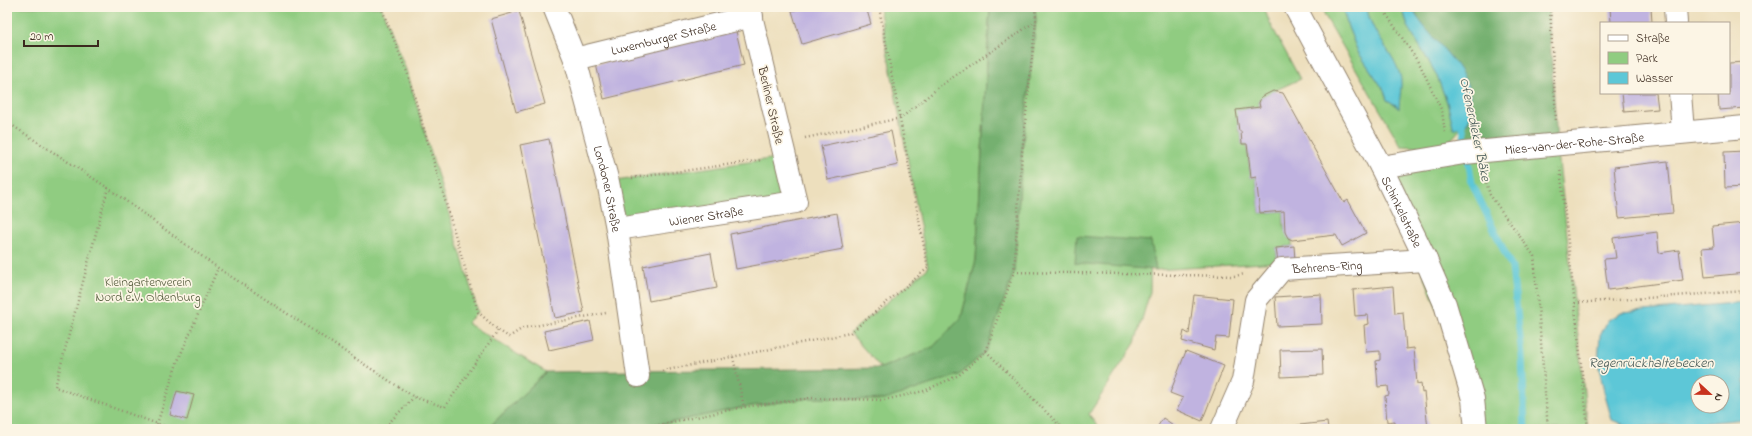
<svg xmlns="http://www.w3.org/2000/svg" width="1752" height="436" viewBox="0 0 1752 436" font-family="'Indie Flower',sans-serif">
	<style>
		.green { fill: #90cc81; stroke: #667b50 }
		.forest { fill: #74b06f; stroke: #586d46 }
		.water { fill: #5dc7d7; stroke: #4c787a; fill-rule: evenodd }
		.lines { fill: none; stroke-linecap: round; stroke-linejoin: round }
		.stream { stroke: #5dc7d7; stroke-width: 7 }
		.building { fill: #c0b3e0 }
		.minor-casing { stroke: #94846e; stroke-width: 24 }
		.path { stroke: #94846e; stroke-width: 2.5; stroke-dasharray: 1 3; stroke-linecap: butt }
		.minor { stroke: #fff; stroke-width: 22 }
		.labels { text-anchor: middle; stroke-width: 3.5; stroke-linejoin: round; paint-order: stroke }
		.street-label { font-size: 13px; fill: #3b2a1e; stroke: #fcf5e5 }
		.park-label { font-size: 13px; fill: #545b3c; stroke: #fcf5e5 }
		.water-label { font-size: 14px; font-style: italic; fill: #455956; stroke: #fcf5e5 }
	</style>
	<rect width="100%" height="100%" fill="#fcf5e5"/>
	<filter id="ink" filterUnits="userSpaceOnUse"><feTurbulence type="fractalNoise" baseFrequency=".025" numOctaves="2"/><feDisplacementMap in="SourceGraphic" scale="8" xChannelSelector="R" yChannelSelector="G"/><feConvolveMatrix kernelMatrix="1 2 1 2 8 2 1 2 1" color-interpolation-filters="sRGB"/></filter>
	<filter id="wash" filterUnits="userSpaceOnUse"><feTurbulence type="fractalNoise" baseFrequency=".012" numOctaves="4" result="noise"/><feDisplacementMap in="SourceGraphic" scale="16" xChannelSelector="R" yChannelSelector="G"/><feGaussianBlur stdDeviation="0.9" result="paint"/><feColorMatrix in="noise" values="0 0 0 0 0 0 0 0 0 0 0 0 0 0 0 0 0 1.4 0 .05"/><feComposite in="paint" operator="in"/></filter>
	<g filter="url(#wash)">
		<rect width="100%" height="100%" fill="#eddfbd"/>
		<!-- green -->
		<path class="green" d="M7,7H381L408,75L478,312L467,323L546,372L487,429H7Z
			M879,7H990L976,260L961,318L933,347L881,368L850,333L928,268Z
			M1035,7H1264L1269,21L1300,79L1261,97L1259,103L1260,107L1237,110L1239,131H1241L1242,144H1247L1251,178L1256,177L1260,213L1284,211C1284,221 1282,234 1292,240V246L1276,248L1278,262L1156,270L1151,244L1150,292L1135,343L1089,414L1099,429H639L744,407L810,398L884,400L1014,272L1022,152L1036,20Z
			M1322,7H1342L1348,27L1358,52L1384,90L1387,100L1396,105L1393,60L1375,32L1368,14L1367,7H1402L1408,26L1436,74L1447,102L1454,129L1463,126L1450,141L1431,148L1401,146L1325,16Z
			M1557,143L1588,429H1476L1473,399L1381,167Z
			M784,157L796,202L617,229L608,182Z"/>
		<!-- forest -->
		<path class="forest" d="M990,7H1035L1036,20L1022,152L1014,272L986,351L959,375L884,400L810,398L744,407L639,429H487L546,372L881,368L933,347L961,318L976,260Z
			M1411,7H1548L1557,143L1464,153L1463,126L1468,122L1449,55L1430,36Z
			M1077,236L1151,241L1156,270L1075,263Z"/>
		<!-- water -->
		<path class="water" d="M1342,7H1367C1370,34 1393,50 1400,75C1403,84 1399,99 1399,109L1396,105L1387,100L1384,90L1358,52L1348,27Z
			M1402,7H1411C1427,37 1464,62 1470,94C1472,103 1469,114 1468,122L1454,130L1447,102L1436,74L1408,26Z
			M1745,302V419L1684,425L1630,427L1612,420L1604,392L1598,362L1600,336L1608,320L1622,313ZM1698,382H1722V406H1698Z"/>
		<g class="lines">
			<!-- stream -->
			<path class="stream" d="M1461,116L1472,183L1512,268L1522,355L1525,429"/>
		</g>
		<g id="blocks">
			<!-- building -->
			<path class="building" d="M805,7H866L871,24L802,44L792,11Z
				M1610,7H1651L1652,23H1611Z
				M1741,7H1745V29H1743Z
				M519,11L545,104L516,112L491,19Z
				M736,31L744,65L604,99L596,64Z
				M1745,62V108L1719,110L1718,93H1729V63Z
				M1273,91L1283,93L1344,203L1348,200L1366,233L1342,246L1336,235L1292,240L1288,238L1285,232L1284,211L1260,213L1256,177L1251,178L1247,144H1242L1241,131H1239L1236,110L1260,107L1259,103L1261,97Z
				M1622,93H1656L1658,109L1624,112Z
				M891,131L898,165L828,180L821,146Z
				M549,139L584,312L555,318L520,145Z
				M1745,151V187L1725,188L1724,152Z
				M1668,161L1673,213L1619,218L1614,167Z
				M837,213L843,249L736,269L730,234Z
				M1745,223V273L1705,277L1702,248L1714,247L1712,226Z
				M1657,232L1659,253L1679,250L1683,280L1608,290L1604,259L1616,258L1613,238Z
				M1294,246L1295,260L1278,262L1276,248Z
				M711,253L717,288L649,301L643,266Z
				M1393,286L1395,313L1403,312L1406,349L1414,348L1417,384L1421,383L1422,393L1424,392L1428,429H1395V421L1387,422L1385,396L1389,395L1388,386L1378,387L1376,361L1380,360V351L1366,352L1364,325L1369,324L1368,315L1355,316L1353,290Z
				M1321,294L1322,324L1277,326L1275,297Z
				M1194,295L1233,299L1229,338L1216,337L1214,350L1182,341L1184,331L1189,334Z
				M590,321L594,340L549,350L544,331Z
				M1322,349L1323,375L1281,377L1280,350Z
				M1186,351L1224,366L1202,421L1177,410L1183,398L1170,393Z
				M177,391L194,395L187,420L170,415Z
				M1163,418L1179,429H1156Z
				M1327,422L1328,429H1291V426Z"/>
		</g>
	</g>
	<g filter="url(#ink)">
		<use href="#blocks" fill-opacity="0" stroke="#94846e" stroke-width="1"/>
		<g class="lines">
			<!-- minor casing -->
			<g class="minor-casing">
				<g id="minor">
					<path id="s1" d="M554,7L575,59L608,182L617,229L638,376"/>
					<path id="s2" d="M1295,7L1381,167L1426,260L1445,304L1473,399L1476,429"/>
					<path d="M1675,7L1676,23"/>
					<path id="s3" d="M575,59L752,16"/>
					<path d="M1680,93L1683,132"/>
					<path id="s4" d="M1381,167L1464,153L1745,127"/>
					<path id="s5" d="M617,229L796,202L749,7"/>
					<path id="s6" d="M1222,429L1243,381L1256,300L1282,269L1426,260"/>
				</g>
			</g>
			<!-- path -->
			<path class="path" d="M381,7L408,75L478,312L498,330L509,337L523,328L606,313
				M1384,7L1385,12L1420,65L1442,111L1445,133
				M1550,7L1556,120
				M773,10L783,7
				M7,122L108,188L218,268L414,397L445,407L498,330
				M805,138L901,118L943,84L1036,21
				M1560,167L1588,429
				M1484,175L1490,195L1534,256L1548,429
				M632,178L762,160
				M108,188L55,387L172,429
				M1014,272L1234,276L1245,274
				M1575,303L1745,291
				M986,351L1063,429
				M733,357L744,407
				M662,371L850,333L928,268L879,7
				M157,424L177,363L218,268
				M383,429L414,397
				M639,429L744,407L810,398L884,400L924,391L959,375L986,351L1014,272L1022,152L1036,20L1035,7"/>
			<!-- minor -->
			<use href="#minor" class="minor"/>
		</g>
	</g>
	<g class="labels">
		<!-- street labels -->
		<g class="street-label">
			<text dy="5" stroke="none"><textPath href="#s3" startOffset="91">Luxemburger Straße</textPath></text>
			<text transform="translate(772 105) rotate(77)" y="5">Berliner Straße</text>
			<text dy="5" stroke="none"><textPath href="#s4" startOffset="195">Mies-van-der-Rohe-Straße</textPath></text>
			<text dy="5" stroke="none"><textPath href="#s1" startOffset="190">Londoner Straße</textPath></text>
			<text dy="5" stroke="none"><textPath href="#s2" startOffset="231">Schinkelstraße</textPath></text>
			<text dy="5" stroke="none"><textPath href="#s5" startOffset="90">Wiener Straße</textPath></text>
			<text dy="5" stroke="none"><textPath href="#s6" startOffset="220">Behrens-Ring</textPath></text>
		</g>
		<!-- park labels -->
		<g class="park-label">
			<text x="148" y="286">Kleingartenverein<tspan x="148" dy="15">Nord e.V. Oldenburg</tspan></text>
		</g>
		<!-- water labels -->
		<g class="water-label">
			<text transform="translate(1476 129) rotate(78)" y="5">Ofenerdieker Bäke</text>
			<text x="1651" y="367">Regenrückhaltebecken</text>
		</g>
	</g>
	<!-- margin -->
	<rect width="1752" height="436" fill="none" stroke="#fcf5e5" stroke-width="24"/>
	<!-- legend -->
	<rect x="1600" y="22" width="130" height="72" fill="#fcf5e5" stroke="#afa495"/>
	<rect x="1608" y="35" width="20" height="6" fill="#ffffff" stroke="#afa495"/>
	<text x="1636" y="42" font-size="12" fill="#3b2a1e">Straße</text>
	<rect x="1608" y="52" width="20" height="12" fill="#90cc81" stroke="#afa495"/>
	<text x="1636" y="62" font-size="12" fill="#3b2a1e">Park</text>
	<rect x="1608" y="72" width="20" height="12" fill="#5dc7d7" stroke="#afa495"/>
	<text x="1636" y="82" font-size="12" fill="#3b2a1e">Wasser</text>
	<!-- north arrow -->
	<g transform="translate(1710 394) rotate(112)"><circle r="19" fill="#fcf5e5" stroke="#afa495"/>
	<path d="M0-3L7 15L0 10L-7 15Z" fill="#c8321e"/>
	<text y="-6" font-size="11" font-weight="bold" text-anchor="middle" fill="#3b2a1e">N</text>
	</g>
	<!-- scale -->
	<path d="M24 40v6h74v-6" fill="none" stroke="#3b2a1e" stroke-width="2"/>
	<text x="30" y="40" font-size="12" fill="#3b2a1e" stroke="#fcf5e5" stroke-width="3" paint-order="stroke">20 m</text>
</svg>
